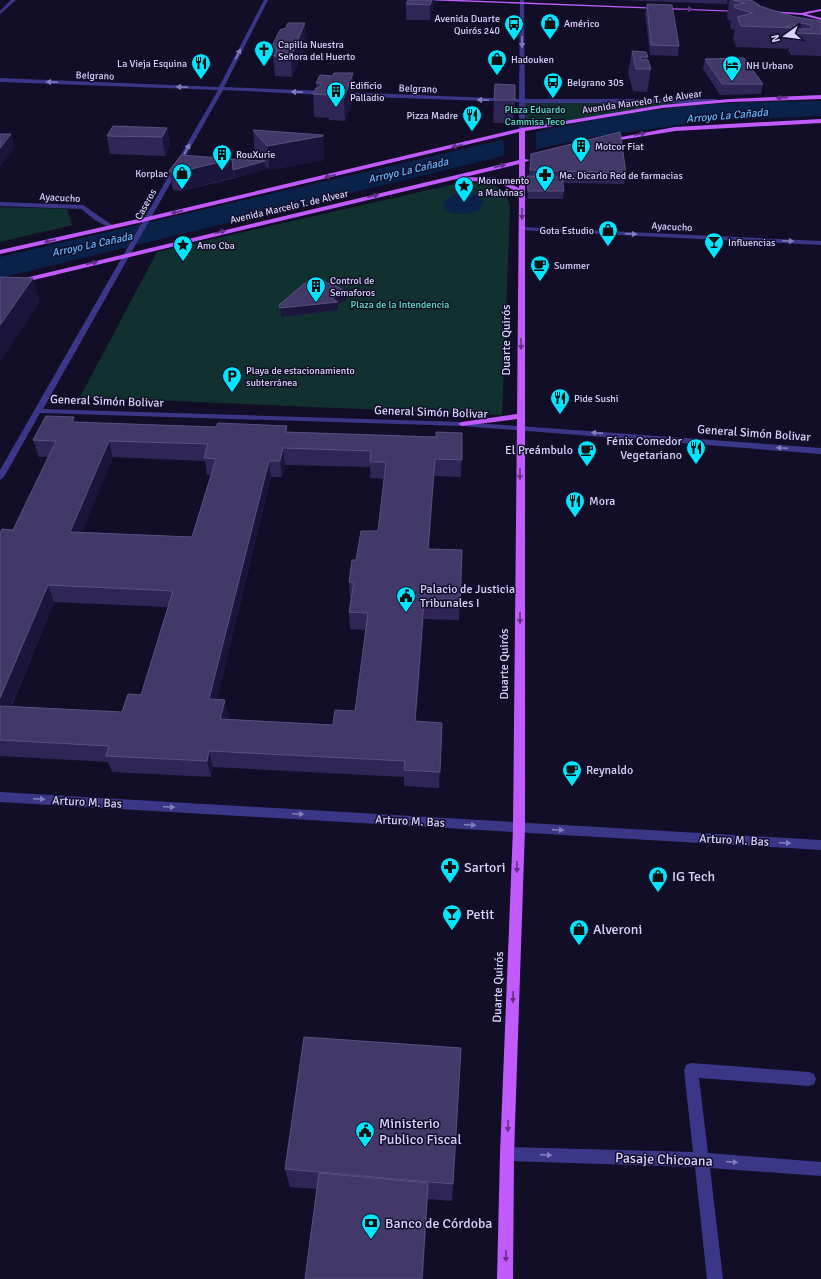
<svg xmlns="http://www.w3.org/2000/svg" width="821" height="1279" viewBox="0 0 821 1279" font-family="Signika,sans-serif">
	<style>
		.green { fill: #113130 }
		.water { fill: #0a224a }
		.pier { fill: #120e27 }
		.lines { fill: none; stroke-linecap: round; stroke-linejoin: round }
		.minor { fill: #3a3788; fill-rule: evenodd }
		.major { fill: #c15bff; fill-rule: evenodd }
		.wall { fill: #302656; fill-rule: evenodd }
		.shaded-wall { fill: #1c153b }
		.building { fill: #423968; stroke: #5a5180; fill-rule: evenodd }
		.oneway { fill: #613188 }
		.oneway2 { fill: #827ebe }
		.labels { text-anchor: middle; stroke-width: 3; stroke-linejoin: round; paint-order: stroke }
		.far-poi-label { font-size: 10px; fill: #d9d4ff; stroke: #120e27; text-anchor: start }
		.far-street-label { font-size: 10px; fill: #d9d4ff; stroke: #120e27 }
		.far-park-label { font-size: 10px; fill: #5ae5c2; stroke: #120e27 }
		.far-water-label { font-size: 11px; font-style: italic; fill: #62b7ff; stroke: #120e27 }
		.street-label { font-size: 12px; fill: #d9d4ff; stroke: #120e27 }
		.poi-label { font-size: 12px; fill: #d9d4ff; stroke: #120e27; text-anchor: start }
		.near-poi-label { font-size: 14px; fill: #d9d4ff; stroke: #120e27; text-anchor: start }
		.near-street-label { font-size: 14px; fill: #d9d4ff; stroke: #120e27 }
	</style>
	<rect width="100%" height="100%" fill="#120e27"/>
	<!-- green -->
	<path class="green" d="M522,101H716L672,105L522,130Z
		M479,182C496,184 508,190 510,208L502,415L80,397L157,252L450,185Z
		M0,207L67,209L72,225L0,242Z"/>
	<!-- water -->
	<path class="water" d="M821,101V116L708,121L593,137L507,155L0,278V257L553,128C597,119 642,111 686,106C731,102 776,101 821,101Z
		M464,193C472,193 479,194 483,202L479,210C468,214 450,218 443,206C446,196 454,194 464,193Z"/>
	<!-- pier -->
	<path class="pier" d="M536,130V151L505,158L503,138Z"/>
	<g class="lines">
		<!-- minor -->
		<path class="minor" d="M11,0H16L0,14V11Z
			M264,0H268L224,87L326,91L329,93L326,95L223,90L43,409L462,422L821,448V454L462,426L40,413L4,477L0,480V470L218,90L0,82V78L219,87Z
			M520,0H524L525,99H716L719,101L716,103H525V130L522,132L519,130V102L342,96L339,94L342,92L519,99Z
			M0,202L83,205L115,227L110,228L95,220L81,209L0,206Z
			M522,227L821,241V245L520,230V228Z
			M0,792L821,840V850L0,802Z
			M691,1063L809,1072L814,1074L816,1079L814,1084L809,1086L699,1078L708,1153L821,1162V1176L710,1168L723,1279H707L695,1167L507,1161L502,1159L500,1154L502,1149L507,1147L693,1152L684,1070L686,1065Z"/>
		<!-- major -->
		<path class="major" d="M422,0H461L742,11L740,12Z
			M821,9V11L806,14L821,18V20L802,15L766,12L768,11L801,13Z
			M821,95V99L730,102L662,108L525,131V159L530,160L525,162V828L514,1154L513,1279H497L500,1154L513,828L517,419L462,426L458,424L462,422L517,414L519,193L498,182L467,181L464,179L467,177L499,178L519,188V164L0,288V284L519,160V132L147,221L0,254V250L147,217L522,128L662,105L730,99Z
			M821,119V123L675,131L608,142L605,140L675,127Z"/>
	</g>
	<!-- wall -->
	<path class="wall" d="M614,0H751L758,5L769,9L795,17L821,21V56L791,55L788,50L789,48H787V49L736,47L733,38L735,30L731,29L730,26L731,21L728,20L727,16L729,2L727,4Z
		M435,1L430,20H406V4Z
		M647,4L679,46L678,56L650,55L645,13Z
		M305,23L307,43L292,77L275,76L272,46Z
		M632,51L648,57L647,60L651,69L647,92L633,91L628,73Z
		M705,59L763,84L761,94L720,95L703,69Z
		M320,75L354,96L345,121L329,120V118L314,117L313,94L317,88L316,83Z
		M495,84L515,100L513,123H493Z
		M167,128L170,146L165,156L110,154L107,136Z
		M253,130L323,135L324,160L269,170L265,166L266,169L235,178L182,191L173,190L169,171L261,161L255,154Z
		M531,154L626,173L624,184L563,183L564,191L563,199H528L527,184V176H529Z
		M312,285L346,292V300L338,304V310L281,317L279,305Z
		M74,417L76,422L216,427L287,426V432L436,437L462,433L461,477L434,476L429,549L462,550L459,620L424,619L416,721L442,723L439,788L404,786V777L213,767L211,777L112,772L108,762L0,756V533L13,530L49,457H39L33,440ZM113,457L205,461L207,475H211L192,537L82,532ZM285,465L370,467V478L384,479L378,531L356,560L349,582L350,598H351L349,612L350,629L366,630L355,711L333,725L228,719L229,716L217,699L271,477H282ZM54,602L168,607L141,695L122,712L11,707Z
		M285,1169L453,1184L452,1201L428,1199L423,1279H305L317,1189L290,1187Z"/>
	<!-- shaded-wall -->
	<path class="shaded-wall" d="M432,0H435V1L430,20V5Z
		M727,0H730L729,2L727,4Z
		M305,23L307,43L292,77L291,57Z
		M802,23L800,33L794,29V26Z
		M353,73L354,96L345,121L344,98Z
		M167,128L170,146L165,156L162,137Z
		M11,134L15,148L0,167V148Z
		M323,136L324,160L269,170L267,146Z
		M232,159L234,177L182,191L179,172Z
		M265,161L266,169L235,178L234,170Z
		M33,278L40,302L0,362V325Z
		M346,292V300L338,304V310L281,317L280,308L332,298Z
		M74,417L79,433L72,422Z
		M109,441L113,457L76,548L70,532Z
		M283,448L285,465L282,477L280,461Z
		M435,459L434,476L428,565V549Z
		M269,461L271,477L213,715L209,699Z
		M48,585L54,602L4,722L0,713V698Z
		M424,602V619L415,738V721Z
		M225,700L229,716L224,735L220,719Z
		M209,751L213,767L211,777L207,761Z
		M428,1183L423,1279H422Z"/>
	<!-- building -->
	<path class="building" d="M408,0H432L430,5L406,4Z
		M733,0H751L759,5H757L769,9L795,17L821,21V34L796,33L793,29H811V25L802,23L794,26H786L792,28L741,26L737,17L753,13L735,8L734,5L745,3Z
		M647,4L672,5L679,46L651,45Z
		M288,23H305L291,57L274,56L277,50L272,46L280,30L286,28Z
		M632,51L646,52L648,57H640L641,60H648L651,69H636Z
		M744,58L763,84H722L705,59Z
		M334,73H353L344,98L328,97L329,95L313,94L316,88H319L322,83H316L320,75L333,76Z
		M495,84L515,85V100H494Z
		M113,126L167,128L162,137L107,136Z
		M253,130L323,135V136L267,146Z
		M620,132L626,173L530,170L531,154Z
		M0,134H11L0,148Z
		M181,155L232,159L179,172L169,171Z
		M232,159L265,161L233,170Z
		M527,176L562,177L564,191H528Z
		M0,277L33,278L0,325Z
		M321,281L335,285L346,292L332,298L338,302L280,308L279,305L305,283L312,285Z
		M46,416L74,417L72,422L216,427L218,423L287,426L285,432L436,437V432L462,433V460L435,459L428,549L462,550L460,604L424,602L415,721L442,723L440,772L404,770L405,761L209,751L207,761L106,756L109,746L0,740V706L122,712L128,694L141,695L173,591L48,585L0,698V533L2,529L13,530L56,441L33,440ZM109,441L208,444L204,458L216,459L192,537L70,532ZM283,448L371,451L370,462H386L378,531H361L356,560H352L349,582H354L349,612L368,613L355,711L335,710L333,725L220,719L225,700L209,699L269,461H280Z
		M304,1037L461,1048L453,1184L285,1169Z
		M319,1173L428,1183L422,1279H305Z"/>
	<!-- one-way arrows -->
	<defs><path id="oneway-solid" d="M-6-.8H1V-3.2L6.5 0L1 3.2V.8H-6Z"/></defs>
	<g class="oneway">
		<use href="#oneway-solid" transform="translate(687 9) rotate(2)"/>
		<use href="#oneway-solid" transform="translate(782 98) rotate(178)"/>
		<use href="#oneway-solid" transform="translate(640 134) rotate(-11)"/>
		<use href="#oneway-solid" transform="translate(457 146) rotate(167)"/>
		<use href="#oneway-solid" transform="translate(500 166) rotate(-14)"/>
		<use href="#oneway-solid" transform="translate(330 176) rotate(167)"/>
		<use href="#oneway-solid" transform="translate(373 196) rotate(-13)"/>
		<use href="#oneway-solid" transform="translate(177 212) rotate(167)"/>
		<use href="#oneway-solid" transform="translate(522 214) rotate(90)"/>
		<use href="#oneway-solid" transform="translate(220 232) rotate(-13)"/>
		<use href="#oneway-solid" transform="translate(50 241) rotate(168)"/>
		<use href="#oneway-solid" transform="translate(92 263) rotate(-14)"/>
		<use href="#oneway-solid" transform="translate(521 344) rotate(90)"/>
		<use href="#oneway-solid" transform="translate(520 474) rotate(90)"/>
		<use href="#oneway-solid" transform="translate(520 618) rotate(90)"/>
		<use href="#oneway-solid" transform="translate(517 867) rotate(92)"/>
		<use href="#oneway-solid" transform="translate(513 997) rotate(92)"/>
		<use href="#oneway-solid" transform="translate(508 1126) rotate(92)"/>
		<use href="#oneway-solid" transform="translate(506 1256) rotate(91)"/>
	</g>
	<g class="oneway2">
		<use href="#oneway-solid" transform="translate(522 42) rotate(90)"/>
		<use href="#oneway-solid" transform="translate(238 54) rotate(-63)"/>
		<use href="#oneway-solid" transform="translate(52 82) rotate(-178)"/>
		<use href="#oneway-solid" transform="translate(182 87) rotate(-178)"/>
		<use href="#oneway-solid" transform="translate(297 92) rotate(-178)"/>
		<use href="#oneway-solid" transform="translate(483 100) rotate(-178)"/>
		<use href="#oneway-solid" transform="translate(187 149) rotate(-61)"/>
		<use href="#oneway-solid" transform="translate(631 234) rotate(3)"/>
		<use href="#oneway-solid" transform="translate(788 241) rotate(3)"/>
		<use href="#oneway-solid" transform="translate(597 433) rotate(-176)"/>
		<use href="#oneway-solid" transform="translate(782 448) rotate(-176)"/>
		<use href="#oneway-solid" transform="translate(39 799) rotate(3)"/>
		<use href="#oneway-solid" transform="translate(169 807) rotate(3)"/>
		<use href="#oneway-solid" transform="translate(298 814) rotate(3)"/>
		<use href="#oneway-solid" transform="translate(470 825) rotate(3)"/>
		<use href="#oneway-solid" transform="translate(558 830) rotate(3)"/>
		<use href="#oneway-solid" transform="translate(785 843) rotate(3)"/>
		<use href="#oneway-solid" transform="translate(546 1155) rotate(2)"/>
		<use href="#oneway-solid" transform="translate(732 1162) rotate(4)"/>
	</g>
	<!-- icons -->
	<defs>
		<g id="shop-pin" transform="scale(1)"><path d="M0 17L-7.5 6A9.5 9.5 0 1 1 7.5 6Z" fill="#00e6ff" stroke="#120e27"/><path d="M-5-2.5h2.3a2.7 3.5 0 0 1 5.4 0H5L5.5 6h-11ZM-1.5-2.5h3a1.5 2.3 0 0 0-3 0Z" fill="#111"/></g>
		<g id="bus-pin" transform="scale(1)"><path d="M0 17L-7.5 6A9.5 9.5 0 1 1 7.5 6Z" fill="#00e6ff" stroke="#120e27"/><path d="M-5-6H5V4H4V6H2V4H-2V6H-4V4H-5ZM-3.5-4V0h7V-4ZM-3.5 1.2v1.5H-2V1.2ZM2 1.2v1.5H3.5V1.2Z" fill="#111"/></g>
		<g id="church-pin" transform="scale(1)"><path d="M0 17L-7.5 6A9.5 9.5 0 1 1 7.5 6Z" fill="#00e6ff" stroke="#120e27"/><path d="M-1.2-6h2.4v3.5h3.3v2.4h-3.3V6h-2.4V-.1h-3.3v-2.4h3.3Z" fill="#111"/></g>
		<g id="restaurant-pin" transform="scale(1)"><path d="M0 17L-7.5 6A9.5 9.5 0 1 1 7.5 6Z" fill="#00e6ff" stroke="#120e27"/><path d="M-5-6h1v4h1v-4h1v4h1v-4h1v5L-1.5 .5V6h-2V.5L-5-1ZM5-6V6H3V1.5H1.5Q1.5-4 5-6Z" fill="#111"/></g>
		<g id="hotel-pin" transform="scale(1)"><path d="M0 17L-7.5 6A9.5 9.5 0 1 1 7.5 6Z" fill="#00e6ff" stroke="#120e27"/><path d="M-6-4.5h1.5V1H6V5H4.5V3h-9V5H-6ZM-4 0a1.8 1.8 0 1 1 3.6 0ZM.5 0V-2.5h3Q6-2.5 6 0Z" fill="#111"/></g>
		<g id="building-pin" transform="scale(1)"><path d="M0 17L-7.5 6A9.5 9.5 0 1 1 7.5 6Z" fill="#00e6ff" stroke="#120e27"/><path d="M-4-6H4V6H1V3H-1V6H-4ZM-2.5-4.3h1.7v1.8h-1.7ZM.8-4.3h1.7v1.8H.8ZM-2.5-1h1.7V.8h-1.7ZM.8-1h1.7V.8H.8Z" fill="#111"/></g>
		<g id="pharmacy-pin" transform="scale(1)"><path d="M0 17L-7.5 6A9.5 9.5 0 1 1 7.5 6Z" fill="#00e6ff" stroke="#120e27"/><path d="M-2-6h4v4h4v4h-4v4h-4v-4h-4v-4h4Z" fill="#111"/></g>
		<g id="sight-pin" transform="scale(1)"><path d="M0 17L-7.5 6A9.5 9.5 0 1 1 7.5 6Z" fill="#00e6ff" stroke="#120e27"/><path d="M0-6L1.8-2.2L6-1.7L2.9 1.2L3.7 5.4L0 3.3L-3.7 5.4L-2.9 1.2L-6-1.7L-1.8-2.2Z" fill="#111"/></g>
		<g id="bar-pin" transform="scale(1)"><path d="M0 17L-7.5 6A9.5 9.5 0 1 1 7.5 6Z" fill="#00e6ff" stroke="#120e27"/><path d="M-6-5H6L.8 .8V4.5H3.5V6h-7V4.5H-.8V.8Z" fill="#111"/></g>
		<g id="cafe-pin" transform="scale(1)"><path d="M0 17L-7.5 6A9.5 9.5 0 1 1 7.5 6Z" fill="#00e6ff" stroke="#120e27"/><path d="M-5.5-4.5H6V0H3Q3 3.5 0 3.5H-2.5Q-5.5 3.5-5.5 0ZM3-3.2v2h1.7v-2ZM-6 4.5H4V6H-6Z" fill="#111"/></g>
		<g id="parking-pin" transform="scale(1)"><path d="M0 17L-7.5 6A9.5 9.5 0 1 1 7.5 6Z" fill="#00e6ff" stroke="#120e27"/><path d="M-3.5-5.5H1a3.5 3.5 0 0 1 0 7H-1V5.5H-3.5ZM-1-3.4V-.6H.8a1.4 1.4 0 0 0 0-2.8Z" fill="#111"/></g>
		<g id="civic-pin" transform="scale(1)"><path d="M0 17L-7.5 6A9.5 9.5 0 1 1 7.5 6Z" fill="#00e6ff" stroke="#120e27"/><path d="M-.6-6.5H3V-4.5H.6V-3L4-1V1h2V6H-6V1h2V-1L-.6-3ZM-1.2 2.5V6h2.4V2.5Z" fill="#111"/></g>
		<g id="bank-pin" transform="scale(1)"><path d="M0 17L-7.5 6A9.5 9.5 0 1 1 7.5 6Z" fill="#00e6ff" stroke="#120e27"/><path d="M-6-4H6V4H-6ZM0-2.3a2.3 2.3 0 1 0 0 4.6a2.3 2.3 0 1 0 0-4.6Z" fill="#111"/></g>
	</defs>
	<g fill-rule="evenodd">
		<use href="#shop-pin" x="550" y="23"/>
		<use href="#bus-pin" x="514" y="24"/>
		<use href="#church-pin" x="264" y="50"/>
		<use href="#shop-pin" x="497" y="59"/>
		<use href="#restaurant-pin" x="201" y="63"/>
		<use href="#hotel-pin" x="732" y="65"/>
		<use href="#bus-pin" x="553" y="82"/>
		<use href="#building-pin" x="336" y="91"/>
		<use href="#restaurant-pin" x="472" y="115"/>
		<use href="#building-pin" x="581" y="146"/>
		<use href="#building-pin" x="222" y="154"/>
		<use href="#shop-pin" x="182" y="173"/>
		<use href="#pharmacy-pin" x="545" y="175"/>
		<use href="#sight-pin" x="464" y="186"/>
		<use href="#shop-pin" x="608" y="230"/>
		<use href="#bar-pin" x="714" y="242"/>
		<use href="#sight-pin" x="183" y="245"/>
		<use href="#cafe-pin" x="540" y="265"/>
		<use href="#building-pin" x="316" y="286"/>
		<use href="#parking-pin" x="232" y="376"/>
		<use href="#restaurant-pin" x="560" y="398"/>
		<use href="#restaurant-pin" x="696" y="448"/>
		<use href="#cafe-pin" x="587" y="450"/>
		<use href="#restaurant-pin" x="575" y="501"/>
		<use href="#civic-pin" x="406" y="596"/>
		<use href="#cafe-pin" x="572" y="770"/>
		<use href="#pharmacy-pin" x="450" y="867"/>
		<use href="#shop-pin" x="658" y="876"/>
		<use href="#bar-pin" x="452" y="914"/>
		<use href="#shop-pin" x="579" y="929"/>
		<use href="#civic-pin" x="365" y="1131"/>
		<use href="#bank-pin" x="371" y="1223"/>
	</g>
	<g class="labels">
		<!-- far-poi labels -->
		<g class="far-poi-label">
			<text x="500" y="22" text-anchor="end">Avenida Duarte<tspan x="500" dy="12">Quirós 240</tspan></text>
			<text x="564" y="27">Américo</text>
			<text x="278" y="48">Capilla Nuestra<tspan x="278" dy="12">Señora del Huerto</tspan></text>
			<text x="511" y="63">Hadouken</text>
			<text x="187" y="67" text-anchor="end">La Vieja Esquina</text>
			<text x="746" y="69">NH Urbano</text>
			<text x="567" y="86">Belgrano 305</text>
			<text x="350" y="89">Edificio<tspan x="350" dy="12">Palladio</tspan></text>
			<text x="458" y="119" text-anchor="end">Pizza Madre</text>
			<text x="595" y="150">Motcor Fiat</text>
			<text x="236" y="158">RouXurie</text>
			<text x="168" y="177" text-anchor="end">Korplac</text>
			<text x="559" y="179">Me. Dicarlo Red de farmacias</text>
			<text x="478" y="184">Monumento<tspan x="478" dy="12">a Malvinas</tspan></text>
			<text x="594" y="234" text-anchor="end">Gota Estudio</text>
			<text x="728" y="246">Influencias</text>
			<text x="197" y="249">Amo Cba</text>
			<text x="554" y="269">Summer</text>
			<text x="330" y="284">Control de<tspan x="330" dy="12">Semaforos</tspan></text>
			<text x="246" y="374">Playa de estacionamiento<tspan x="246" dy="12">subterránea</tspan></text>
			<text x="574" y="402">Pide Sushi</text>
		</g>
		<!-- far-street labels -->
		<g class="far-street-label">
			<text transform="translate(95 75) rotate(2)" y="4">Belgrano</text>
			<text transform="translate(418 88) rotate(2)" y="4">Belgrano</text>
			<text transform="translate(642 101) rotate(-8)" y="4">Avenida Marcelo T. de Alvear</text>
			<text transform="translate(60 197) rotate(3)" y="4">Ayacucho</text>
			<text transform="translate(145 204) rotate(-61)" y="4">Caseros</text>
			<text transform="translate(289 206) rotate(-13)" y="4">Avenida Marcelo T. de Alvear</text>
			<text transform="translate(672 226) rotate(3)" y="4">Ayacucho</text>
		</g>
		<!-- far-park labels -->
		<g class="far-park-label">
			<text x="535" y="113">Plaza Eduardo<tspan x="535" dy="12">Cammisa Teco</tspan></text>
			<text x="400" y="308">Plaza de la Intendencia</text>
		</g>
		<!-- far-water labels -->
		<g class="far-water-label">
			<text transform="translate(727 115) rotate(-5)" y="4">Arroyo La Cañada</text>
			<text transform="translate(408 170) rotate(-13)" y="4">Arroyo La Cañada</text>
			<text transform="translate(92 244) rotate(-12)" y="4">Arroyo La Cañada</text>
		</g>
		<!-- street labels -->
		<g class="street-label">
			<text transform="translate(506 340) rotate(-90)" y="4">Duarte Quirós</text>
			<text transform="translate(107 401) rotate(2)" y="4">General Simón Bolivar</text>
			<text transform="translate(431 412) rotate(2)" y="4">General Simón Bolivar</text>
			<text transform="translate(754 433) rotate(4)" y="4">General Simón Bolivar</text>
			<text transform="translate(504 664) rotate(-90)" y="4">Duarte Quirós</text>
			<text transform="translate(87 802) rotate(3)" y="4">Arturo M. Bas</text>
			<text transform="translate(410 821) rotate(3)" y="4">Arturo M. Bas</text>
			<text transform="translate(734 840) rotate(3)" y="4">Arturo M. Bas</text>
			<text transform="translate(498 987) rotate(-88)" y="4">Duarte Quirós</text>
		</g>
		<!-- poi labels -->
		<g class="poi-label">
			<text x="682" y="445" text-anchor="end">Fénix Comedor<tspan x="682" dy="14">Vegetariano</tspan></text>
			<text x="573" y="454" text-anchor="end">El Preámbulo</text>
			<text x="589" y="505">Mora</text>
			<text x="420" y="593">Palacio de Justicia<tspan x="420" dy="14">Tribunales I</tspan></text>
			<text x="586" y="774">Reynaldo</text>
		</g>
		<!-- near-poi labels -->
		<g class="near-poi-label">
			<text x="464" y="872">Sartori</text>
			<text x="672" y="881">IG Tech</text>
			<text x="466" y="919">Petit</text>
			<text x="593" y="934">Alveroni</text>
			<text x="379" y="1128">Ministerio<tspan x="379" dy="16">Publico Fiscal</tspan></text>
			<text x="385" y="1228">Banco de Córdoba</text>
		</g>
		<!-- near-street labels -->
		<g class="near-street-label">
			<text transform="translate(664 1159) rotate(2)" y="5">Pasaje Chicoana</text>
		</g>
	</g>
	<!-- north arrow -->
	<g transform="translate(785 36) rotate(256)" stroke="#120e27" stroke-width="3" paint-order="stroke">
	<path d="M0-3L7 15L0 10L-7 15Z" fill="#d9d4ff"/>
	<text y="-6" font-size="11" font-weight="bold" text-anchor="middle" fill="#d9d4ff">N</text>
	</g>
</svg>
